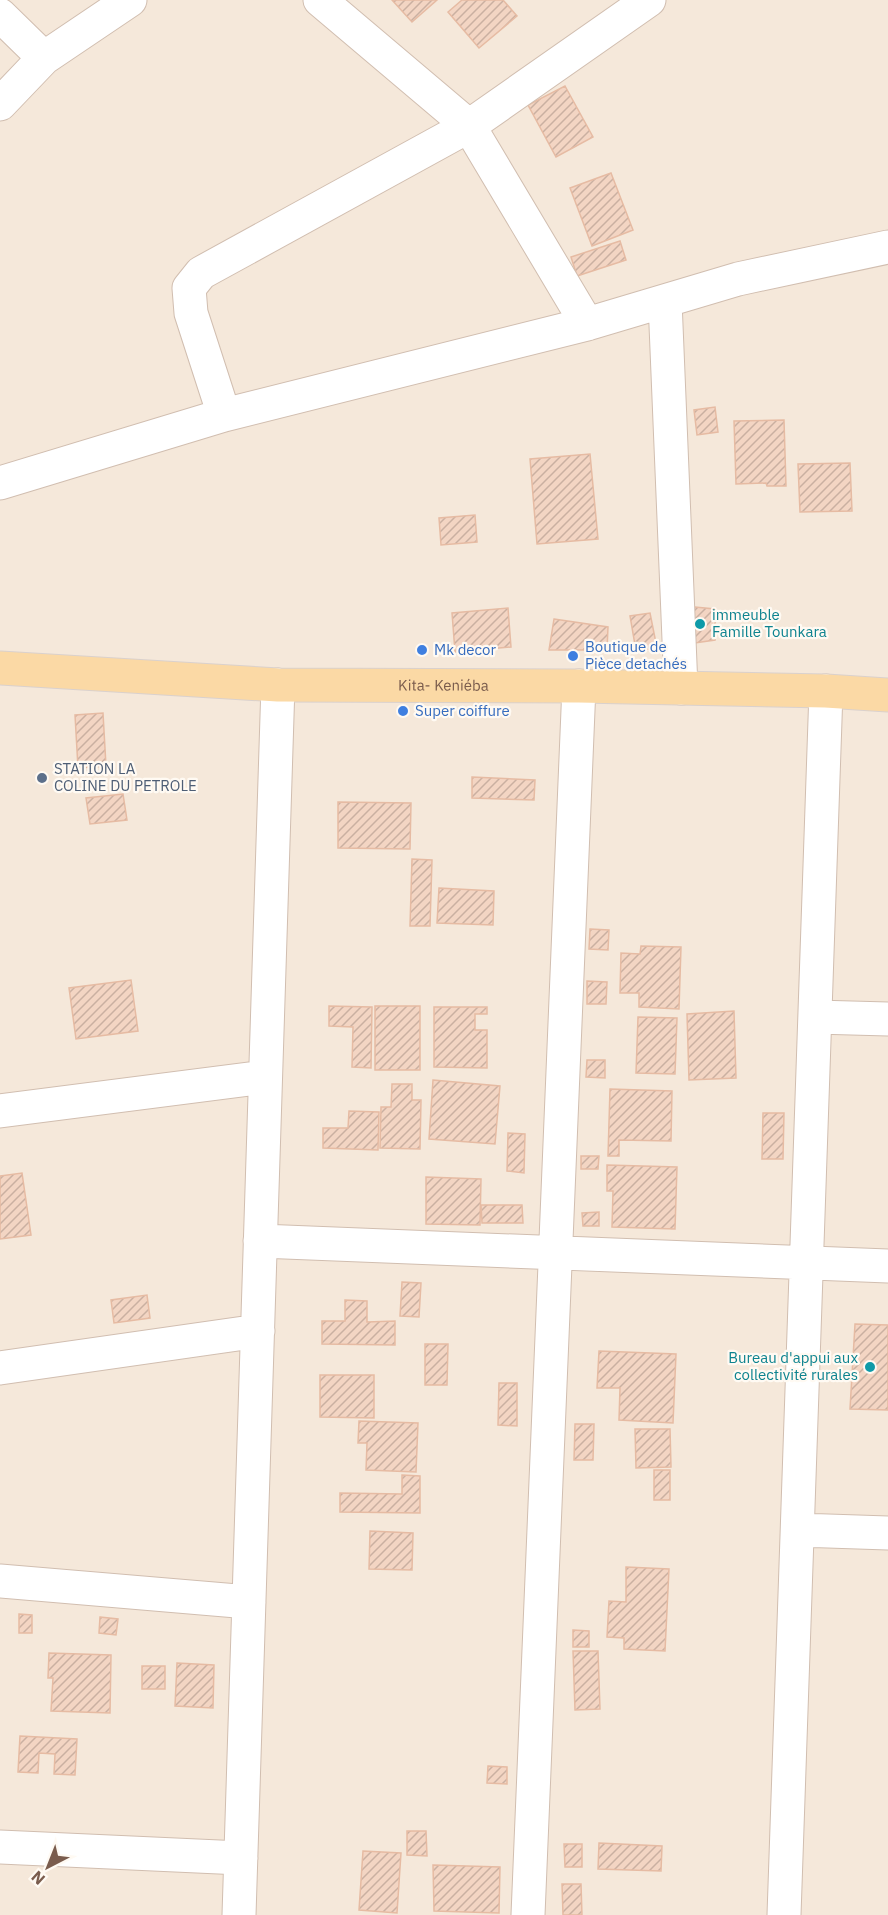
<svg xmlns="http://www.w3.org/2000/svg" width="888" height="1915" viewBox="0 0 888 1915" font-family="'IBM Plex Sans',sans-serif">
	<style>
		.residential { fill: #f5e8da }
		.building { fill: url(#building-hatch); stroke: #e6bba3; stroke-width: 1.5 }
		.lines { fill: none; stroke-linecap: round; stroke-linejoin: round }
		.minor-casing { stroke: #d1beb0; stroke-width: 35 }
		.major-casing { stroke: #dad1cd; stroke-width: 35 }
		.minor { stroke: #fff; stroke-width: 33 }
		.major { stroke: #fbd9a5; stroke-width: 33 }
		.culture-dot { fill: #0f9aa8; stroke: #fffaf3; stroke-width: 2 }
		.shop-dot { fill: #3f7fe0; stroke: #fffaf3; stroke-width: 2 }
		.service-dot { fill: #5c6f8a; stroke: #fffaf3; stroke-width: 2 }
		.labels { text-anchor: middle; stroke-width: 4.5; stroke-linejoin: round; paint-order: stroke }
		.culture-label { font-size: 15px; fill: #0d838f; stroke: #fffaf3; text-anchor: start }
		.shop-label { font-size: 15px; fill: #366cbe; stroke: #fffaf3; text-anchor: start }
		.street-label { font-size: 15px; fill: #7a5c4d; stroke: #fffaf3 }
		.service-label { font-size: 15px; fill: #4e5e75; stroke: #fffaf3; text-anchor: start }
	</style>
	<defs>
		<pattern id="building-hatch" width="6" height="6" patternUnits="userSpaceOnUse" patternTransform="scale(1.5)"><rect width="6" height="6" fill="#f3d5c3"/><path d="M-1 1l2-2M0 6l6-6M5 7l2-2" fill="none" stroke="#cab0a1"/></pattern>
	</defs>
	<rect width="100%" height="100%" fill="#fdf6ec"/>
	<!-- residential -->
	<path class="residential" d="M0,0H888V1915H0Z"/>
	<!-- building -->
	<path class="building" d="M392,0H437L412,22Z
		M462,0H503L517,16L479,48L448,12Z
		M565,86L593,137L556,157L528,105Z
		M611,173L633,230L592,246L570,188Z
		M620,241L626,260L577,276L571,257Z
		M715,407L718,432L697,435L694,410Z
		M784,420L786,486H767L766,483L736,484L734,421Z
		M590,454L598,539L537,544L530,459Z
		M850,463L852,511L800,512L798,464Z
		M475,515L477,542L441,545L439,518Z
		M684,606L715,609V640L688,644Z
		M508,608L511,647L455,652L452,613Z
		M650,613L657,648L636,651L630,616Z
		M554,619L608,627L607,650H549Z
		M103,713L106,766L78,768L75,715Z
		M472,777L535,780L534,800L472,798Z
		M123,794L127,820L90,824L86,798Z
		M338,802L411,803L410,849L338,848Z
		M412,859L432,860L430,926H410Z
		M439,888L494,891L493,925L437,923Z
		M590,929L609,930L608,950L589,949Z
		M641,946L681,947L679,1009L639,1007V993H620L621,953L640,954Z
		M131,980L138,1031L76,1039L69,988Z
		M587,981L607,982L606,1004H587Z
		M329,1006L372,1007L371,1068L352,1067L353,1027L329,1026Z
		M375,1006H420V1070H375Z
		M434,1007H487V1014H475V1030H487V1068L434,1067Z
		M734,1011L736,1078L689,1080L687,1014Z
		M638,1017L677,1018L675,1074L636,1073Z
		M587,1060H605V1078L586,1077Z
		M433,1080L500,1086L495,1144L429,1139Z
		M392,1084H412V1100H421L420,1149L380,1148L381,1107H391Z
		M610,1089L672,1091L671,1141L619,1140V1156H608Z
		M349,1111L379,1112L378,1150L323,1148V1128H348Z
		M763,1113H784L783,1159H762Z
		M508,1133L525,1134L524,1173L507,1171Z
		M581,1156H599L598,1169H581Z
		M607,1165L677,1167L675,1229L612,1227L613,1191H607Z
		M22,1173L31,1235L0,1239V1176Z
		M426,1177L481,1179L480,1225L426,1224Z
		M481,1205H522L523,1223H482Z
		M599,1212V1226H583L582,1213Z
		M402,1282L421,1283L419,1317L400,1316Z
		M147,1295L150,1318L114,1323L111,1300Z
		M345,1300L367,1301V1322L395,1321V1345L322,1344V1321H345Z
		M855,1324L888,1325V1410L850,1409Z
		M425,1344H448L447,1385H425Z
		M599,1351L676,1354L673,1423L619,1420L620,1388H597Z
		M320,1375H374V1418L320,1417Z
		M499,1383H517V1426L498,1425Z
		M359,1421L418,1423L416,1472L366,1470L367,1443H358Z
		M575,1424H594L593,1460H574Z
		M635,1429H670L671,1467L636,1468Z
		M654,1470H670V1500H654Z
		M402,1475L420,1476V1513L340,1512V1493L402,1494Z
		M370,1531L413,1533L412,1570L369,1569Z
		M626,1567L669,1569L665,1651L624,1649V1638L607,1637L609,1601L626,1602Z
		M19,1614L32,1615V1633H19Z
		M100,1617L118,1619L116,1635L99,1633Z
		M573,1630L589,1631V1647H573Z
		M573,1651H598L600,1709L575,1710Z
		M49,1653L111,1655L110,1713L51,1711L53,1678H48Z
		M177,1663L214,1665L213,1708L175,1706Z
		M142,1666H165V1689H142Z
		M20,1736L77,1739L75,1775L54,1774L55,1754L39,1753L38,1773L18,1772Z
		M488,1766L507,1767V1784L487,1783Z
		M407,1831H426L427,1856L407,1855Z
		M599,1843L662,1846L661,1871L598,1869Z
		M564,1844H582V1867H565Z
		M363,1851L401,1853L397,1913L359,1910Z
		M433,1865L500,1867L499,1913L434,1911Z
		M562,1884H581L582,1915H563Z"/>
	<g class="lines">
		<!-- minor casing -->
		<g class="minor-casing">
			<path id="minor" d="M320,0L469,126L587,324
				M0,15L44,58
				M0,104L44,58L130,0
				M665,301L681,688
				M224,415L191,313L189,288L201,273L469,126L649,0
				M0,483L224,415L587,324L738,279L888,247
				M815,1017L888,1019
				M0,1111L265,1077
				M260,1241L888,1266
				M0,1368L258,1331
				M798,1530L888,1533
				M0,1581L249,1602
				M0,1847L241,1858
				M239,1915L278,685
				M528,1915L579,686
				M784,1915L826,691"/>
		</g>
		<!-- major casing -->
		<g class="major-casing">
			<g id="major">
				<path id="s1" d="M0,668L278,685L579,686L826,691L888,695"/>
			</g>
		</g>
		<!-- minor -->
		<use href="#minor" class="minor"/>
		<!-- major -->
		<use href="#major" class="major"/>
	</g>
	<!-- markers -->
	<g class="culture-dot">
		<circle cx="700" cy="624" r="6"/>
		<circle cx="870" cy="1367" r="6"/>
	</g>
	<g class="shop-dot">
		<circle cx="422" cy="650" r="6"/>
		<circle cx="573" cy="656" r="6"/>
		<circle cx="403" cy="711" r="6"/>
	</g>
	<circle class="service-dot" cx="42" cy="778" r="6"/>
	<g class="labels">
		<!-- culture labels -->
		<g class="culture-label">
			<text x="712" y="620">immeuble<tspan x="712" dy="17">Famille Tounkara</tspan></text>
			<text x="858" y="1363" text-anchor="end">Bureau d'appui aux<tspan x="858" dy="17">collectivité rurales</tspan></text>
		</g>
		<!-- shop labels -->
		<g class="shop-label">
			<text x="585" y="652">Boutique de<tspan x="585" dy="17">Pièce detachés</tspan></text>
			<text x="434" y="655">Mk decor</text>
			<text x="415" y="716">Super coiffure</text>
		</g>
		<!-- street labels -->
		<g class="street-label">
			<text dy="5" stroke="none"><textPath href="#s1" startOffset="444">Kita- Keniéba</textPath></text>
		</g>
		<!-- service labels -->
		<g class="service-label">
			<text x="54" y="774">STATION LA<tspan x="54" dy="17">COLINE DU PETROLE</tspan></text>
		</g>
	</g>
	<!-- north arrow -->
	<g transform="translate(48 1867) rotate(222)" stroke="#fffaf3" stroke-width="4.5" paint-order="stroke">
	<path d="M0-4.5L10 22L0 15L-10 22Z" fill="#7a5c4d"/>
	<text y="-9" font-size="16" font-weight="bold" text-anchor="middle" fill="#7a5c4d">N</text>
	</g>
</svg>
